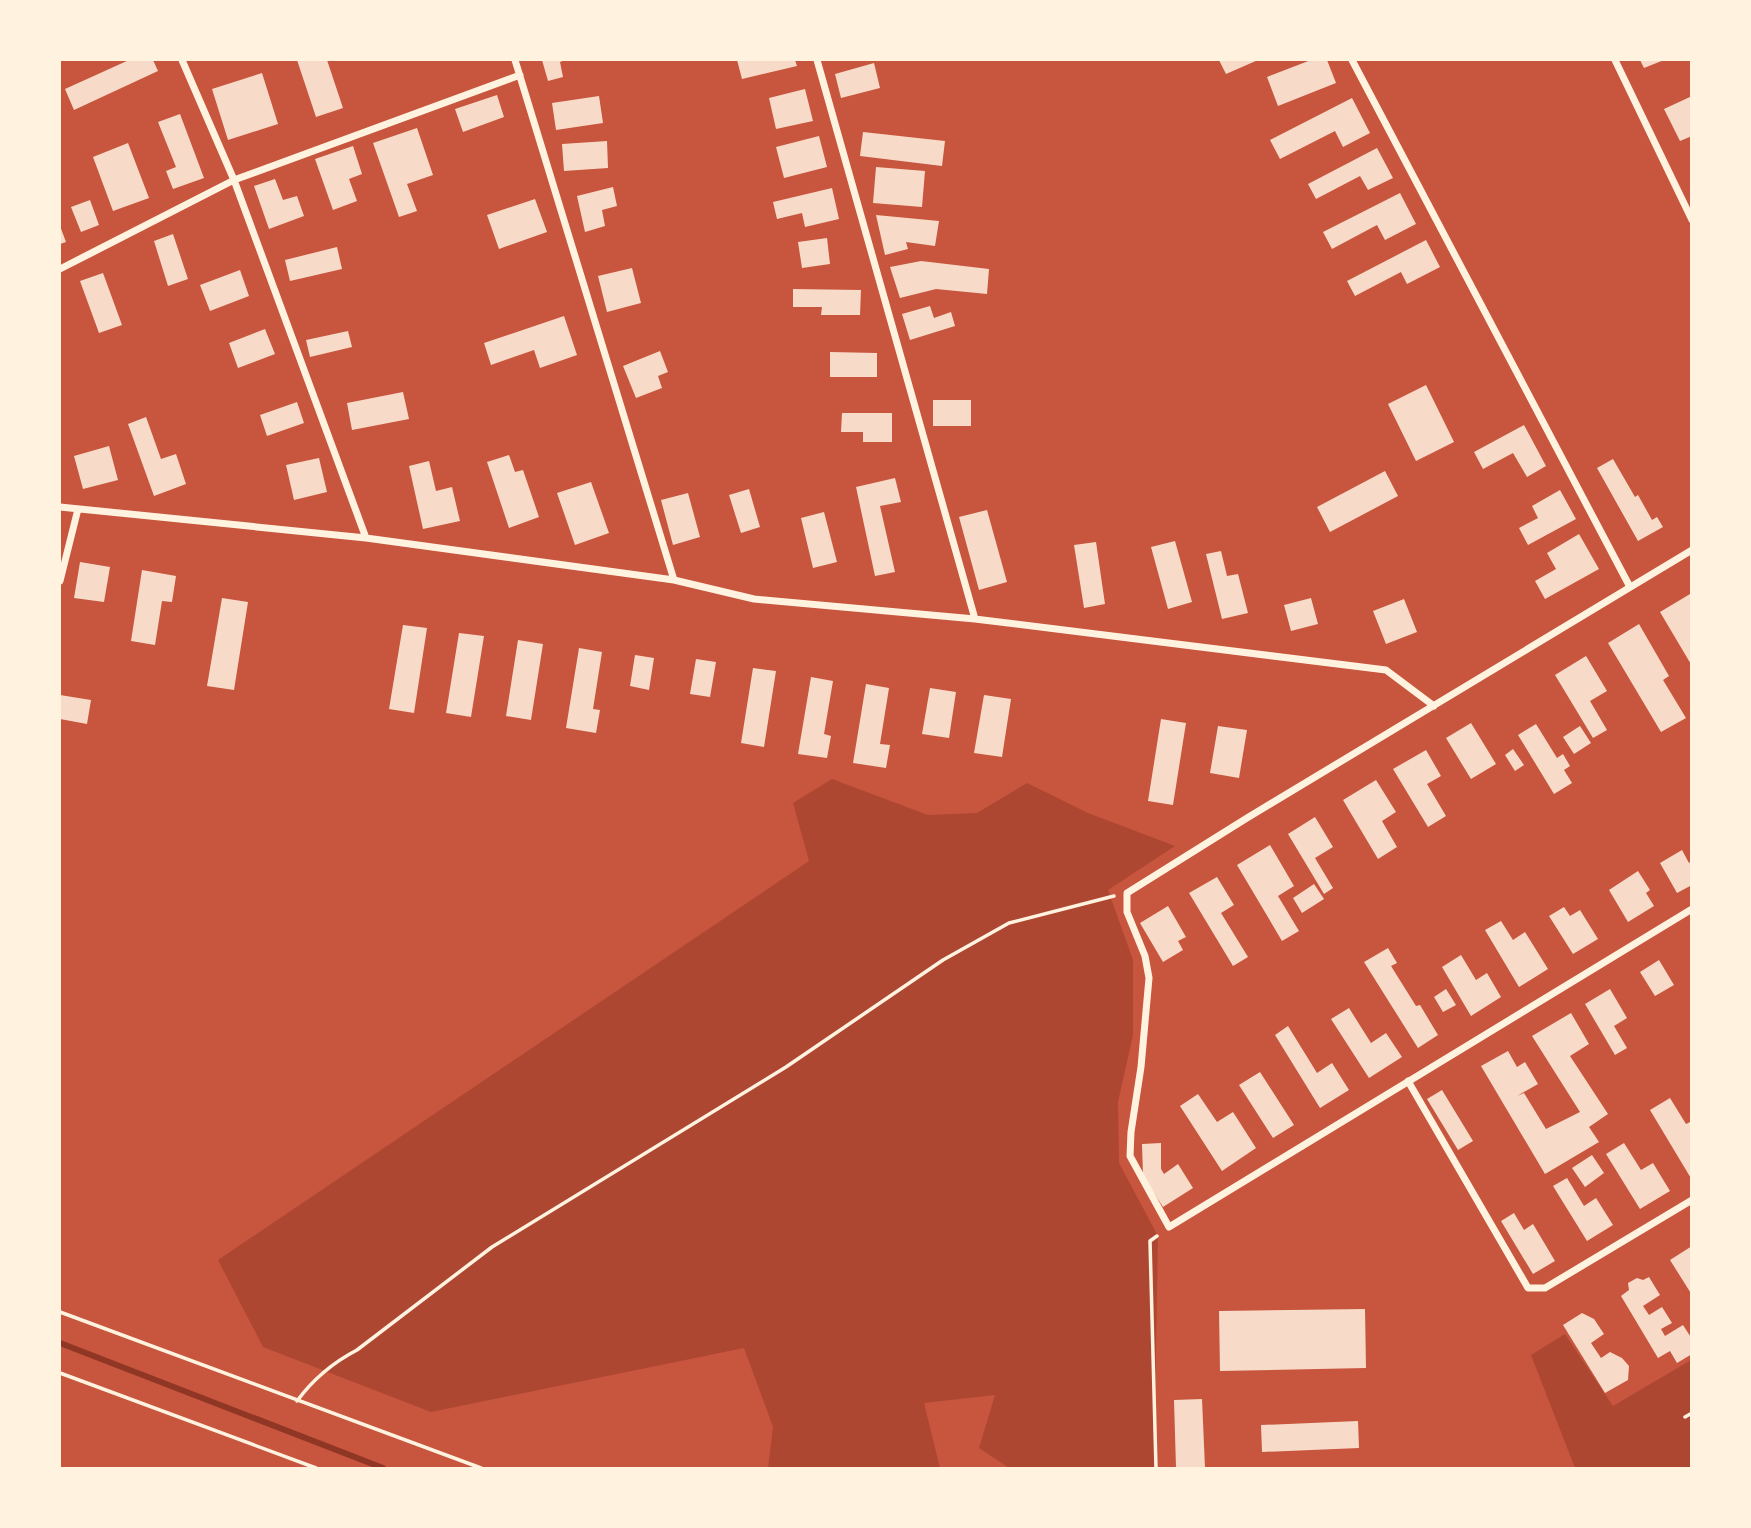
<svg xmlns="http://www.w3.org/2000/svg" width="1751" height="1528" viewBox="0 0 1751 1528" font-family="'Nunito Sans',sans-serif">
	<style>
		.green { fill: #ae4732 }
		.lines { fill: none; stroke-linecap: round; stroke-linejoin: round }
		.stream { stroke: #8f3625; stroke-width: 6 }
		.building { fill: #f7dbc8 }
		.path { stroke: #fff3e0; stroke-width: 3.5 }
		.minor { stroke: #fff3e0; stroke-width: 7 }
	</style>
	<rect width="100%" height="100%" fill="#c8553d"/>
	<!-- green -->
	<path class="green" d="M832,779L928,815L977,813L1027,783L1088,813L1175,846L1108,890L1133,960V1035L1118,1102L1119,1163L1158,1236L1154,1468H1009L979,1448L995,1395L924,1403L940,1468H768L773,1427L744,1348L431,1412L263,1347L218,1260L809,861L793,803Z
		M1565,1334L1613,1406L1691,1360V1468H1575L1531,1355Z"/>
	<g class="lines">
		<!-- stream -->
		<path class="stream" d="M60,1343L383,1468"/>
	</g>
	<!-- building -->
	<path class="building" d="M129,60H153L158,71L74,110L65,89Z
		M297,60H327L343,108L316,117Z
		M542,60H565L560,62L563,77L548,81Z
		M737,60H795L797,66L742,79Z
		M1219,60H1258L1226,74Z
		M1311,60H1327L1336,83L1278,106L1267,77Z
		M1640,60H1664L1644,68Z
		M874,63L880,88L841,98L835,74Z
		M262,73L278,124L228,140L212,89Z
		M805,89L813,121L776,129L769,98Z
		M497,95L504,117L463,132L455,109Z
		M599,96L603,123L556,130L552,103Z
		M1692,96V136L1680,141L1664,109Z
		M1352,98L1370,133L1343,147L1335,131L1280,159L1270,140Z
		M180,114L204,178L173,189L166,171L176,167L158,122Z
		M417,128L433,175L407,184L417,211L399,217L373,143Z
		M863,132L945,141L942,166L860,156Z
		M819,136L827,167L784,178L776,147Z
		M607,141L608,168L564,171L562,144Z
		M128,143L149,198L113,211L93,157Z
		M353,146L362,174L349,179L357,201L333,210L315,159Z
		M1377,148L1393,178L1368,190L1360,176L1316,199L1308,184Z
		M876,167L925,171L922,207L873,203Z
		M275,179L283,200L297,196L304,216L269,229L254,186Z
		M613,187L617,206L602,210L605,226L585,232L577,196Z
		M832,188L839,219L805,227L802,213L777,219L773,202Z
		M1400,193L1416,224L1385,240L1377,225L1332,249L1323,232Z
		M535,199L547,232L499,249L487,215Z
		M90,200L99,225L81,232L71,207Z
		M876,215L939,221L935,246L906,242L908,249L885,255Z
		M60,226L66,242L60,244Z
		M173,234L188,279L168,286L154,241Z
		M827,238L830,264L802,268L798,242Z
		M1426,240L1440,267L1407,284L1401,272L1355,296L1347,281Z
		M337,247L342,269L290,281L285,260Z
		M921,261L989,269L987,294L936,289L900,298L890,267Z
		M632,268L641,303L607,312L598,276Z
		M240,270L249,296L210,311L200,285Z
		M103,273L122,325L99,333L80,281Z
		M793,289L861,290L860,315H821L822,307H793Z
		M930,306L934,318L951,312L955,326L910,340L902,314Z
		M564,316L577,355L540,368L534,350L491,365L484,343Z
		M265,329L275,354L238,368L229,343Z
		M348,331L352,347L310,357L306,340Z
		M660,351L668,372L658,376L662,388L636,398L623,366Z
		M830,352L877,353V377H830Z
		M1426,385L1454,442L1416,461L1388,404Z
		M403,392L409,419L352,430L347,403Z
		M933,400H971V426H933Z
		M297,402L304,423L267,436L260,415Z
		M842,413H892V442H863V432H841Z
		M146,417L161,459L176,454L186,484L154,496L128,424Z
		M1524,425L1546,466L1527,477L1513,453L1483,469L1474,452Z
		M109,446L118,480L83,489L74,456Z
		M509,455L515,472L523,470L539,517L509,528L487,462Z
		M319,458L327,492L294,500L286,465Z
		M1613,459L1635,497L1638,495L1652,520L1657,517L1663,527L1638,541L1597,468Z
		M429,461L436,491L452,487L460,521L423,529L409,466Z
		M1385,471L1398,496L1330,532L1317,507Z
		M895,478L901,502L880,506L895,572L875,576L856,487Z
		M591,482L609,533L575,545L557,493Z
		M749,489L760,527L741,533L729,495Z
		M1560,490L1576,519L1528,545L1519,528L1538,518L1532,506Z
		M688,493L700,537L673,545L661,500Z
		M987,510L1007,582L979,590L959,517Z
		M824,512L837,562L813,568L801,518Z
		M1579,534L1599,569L1545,599L1535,581L1556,569L1547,553Z
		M1175,541L1192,602L1168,609L1151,547Z
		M1096,542L1105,604L1084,608L1074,545Z
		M1221,551L1227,576L1238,574L1248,613L1222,619L1206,554Z
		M80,562L110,567L104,602L74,598Z
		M142,570L176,576L172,602L162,601L155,645L131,641Z
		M1690,594L1692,597V666L1660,612Z
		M222,598L248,602L234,690L207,686Z
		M1311,598L1318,624L1291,631L1284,605Z
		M1404,599L1417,632L1386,644L1373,611Z
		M1639,624L1669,676L1663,680L1686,718L1661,732L1608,643Z
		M403,625L427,628L414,713L389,709Z
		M459,633L484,636L471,717L446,713Z
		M518,640L543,644L531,720L506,716Z
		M579,648L602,652L593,709L600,710L596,733L566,728Z
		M635,655L654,658L649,690L630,686Z
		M1586,656L1607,691L1590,701L1607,730L1593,738L1555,675Z
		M696,659L716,662L710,697L690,694Z
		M753,668L776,671L764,747L741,743Z
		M811,677L833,681L824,734L831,736L827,758L798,754Z
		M866,684L889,688L880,744L890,745L886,768L853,763Z
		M930,688L956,692L949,738L922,734Z
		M60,695L91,700L87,724L60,719Z
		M984,695L1011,699L1002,757L974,753Z
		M1161,719L1186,723L1173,805L1148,801Z
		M1471,723L1496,764L1471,779L1446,738Z
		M1536,724L1557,758L1563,754L1570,766L1564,770L1572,783L1554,794L1518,735Z
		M1218,726L1247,730L1239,778L1210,773Z
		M1580,726L1591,743L1574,754L1563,737Z
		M1513,749L1524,765L1515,771L1505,755Z
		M1426,750L1441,776L1427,784L1446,816L1428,827L1393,769Z
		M1376,780L1396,812L1382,821L1397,847L1378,859L1343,800Z
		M1315,817L1333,847L1315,858L1333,888L1324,894L1288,834Z
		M1270,845L1294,886L1278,896L1299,931L1282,941L1237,865Z
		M1682,850L1689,863L1692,861V885L1677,893L1660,863Z
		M1638,871L1650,890L1646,893L1654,906L1628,922L1609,890Z
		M1217,877L1234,905L1221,913L1248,957L1233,966L1189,893Z
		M1314,884L1324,899L1302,913L1293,898Z
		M1168,906L1186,937L1178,941L1183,950L1163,962L1140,923Z
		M1564,907L1570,916L1580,910L1598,939L1573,954L1549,916Z
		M1501,921L1513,940L1525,932L1548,969L1519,987L1485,930Z
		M1388,948L1397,963L1391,966L1416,1006L1420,1005L1438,1035L1418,1048L1364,962Z
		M1461,955L1476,980L1487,973L1501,997L1471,1016L1442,967Z
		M1659,960L1674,985L1655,996L1640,972Z
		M1446,989L1456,1005L1443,1012L1434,997Z
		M1610,989L1627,1018L1614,1026L1627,1048L1615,1055L1585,1004Z
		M1349,1008L1371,1043L1386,1033L1402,1057L1369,1078L1331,1019Z
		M1571,1013L1589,1044L1570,1056L1608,1114L1589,1127L1599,1142L1545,1174L1481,1066L1508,1051L1517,1067L1525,1062L1538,1084L1517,1096L1524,1093L1546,1129L1580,1112L1532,1036Z
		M1288,1026L1317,1073L1332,1063L1349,1090L1320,1108L1275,1035Z
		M1260,1072L1294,1125L1273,1138L1239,1085Z
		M1442,1090L1473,1141L1458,1150L1427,1099Z
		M1198,1094L1217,1122L1233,1112L1256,1148L1222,1171L1180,1106Z
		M1670,1098L1686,1124L1692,1121V1180L1650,1110Z
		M1161,1143V1169L1164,1174L1178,1164L1193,1188L1163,1207L1143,1176L1142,1144Z
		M1624,1143L1641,1170L1653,1163L1670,1191L1640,1209L1606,1154Z
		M1592,1155L1604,1173L1585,1187L1572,1168Z
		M1567,1178L1584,1206L1596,1198L1613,1225L1587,1241L1553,1186Z
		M1514,1213L1524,1230L1533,1224L1555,1261L1533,1274L1501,1221Z
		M1692,1246V1295L1670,1260Z
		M1649,1277L1660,1295L1643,1306L1649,1315L1662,1307L1672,1323L1661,1329L1665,1336L1683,1325L1692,1339V1354L1677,1363L1670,1351L1658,1358L1621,1296L1629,1290L1628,1283L1637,1278L1643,1280Z
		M1365,1309L1366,1368L1220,1371L1219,1311Z
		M1582,1313L1594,1319L1604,1334L1591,1343L1601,1358L1610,1352L1622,1358L1629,1366L1628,1380L1605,1393L1563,1325Z
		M1202,1399L1205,1468H1176L1174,1400Z
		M1358,1421L1359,1448L1262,1452L1261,1425Z"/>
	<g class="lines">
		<!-- path -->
		<path class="path" d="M60,1312L481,1468
			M60,1373L316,1468
			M297,1401C314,1378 332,1363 357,1350L492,1247L786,1067L943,960L1009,923L1114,896
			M1685,1417L1692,1413
			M1156,1468L1150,1241L1157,1236"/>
		<!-- minor -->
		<path class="minor" d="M182,60L234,180L366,538
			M515,60L674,580
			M817,60L975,619
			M1352,60L1630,587
			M1615,60L1692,220
			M60,269L234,180L520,75
			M60,507L366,538L674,580L754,599L975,619L1386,670L1434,706
			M1692,550L1247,818L1127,893V912L1145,956L1149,978L1141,1067L1131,1132L1130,1156L1169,1227L1692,909
			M60,581L78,509
			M1408,1081L1528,1288H1545L1692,1200"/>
	</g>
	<!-- border -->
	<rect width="1751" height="1528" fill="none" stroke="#fff3e0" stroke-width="122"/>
</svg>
